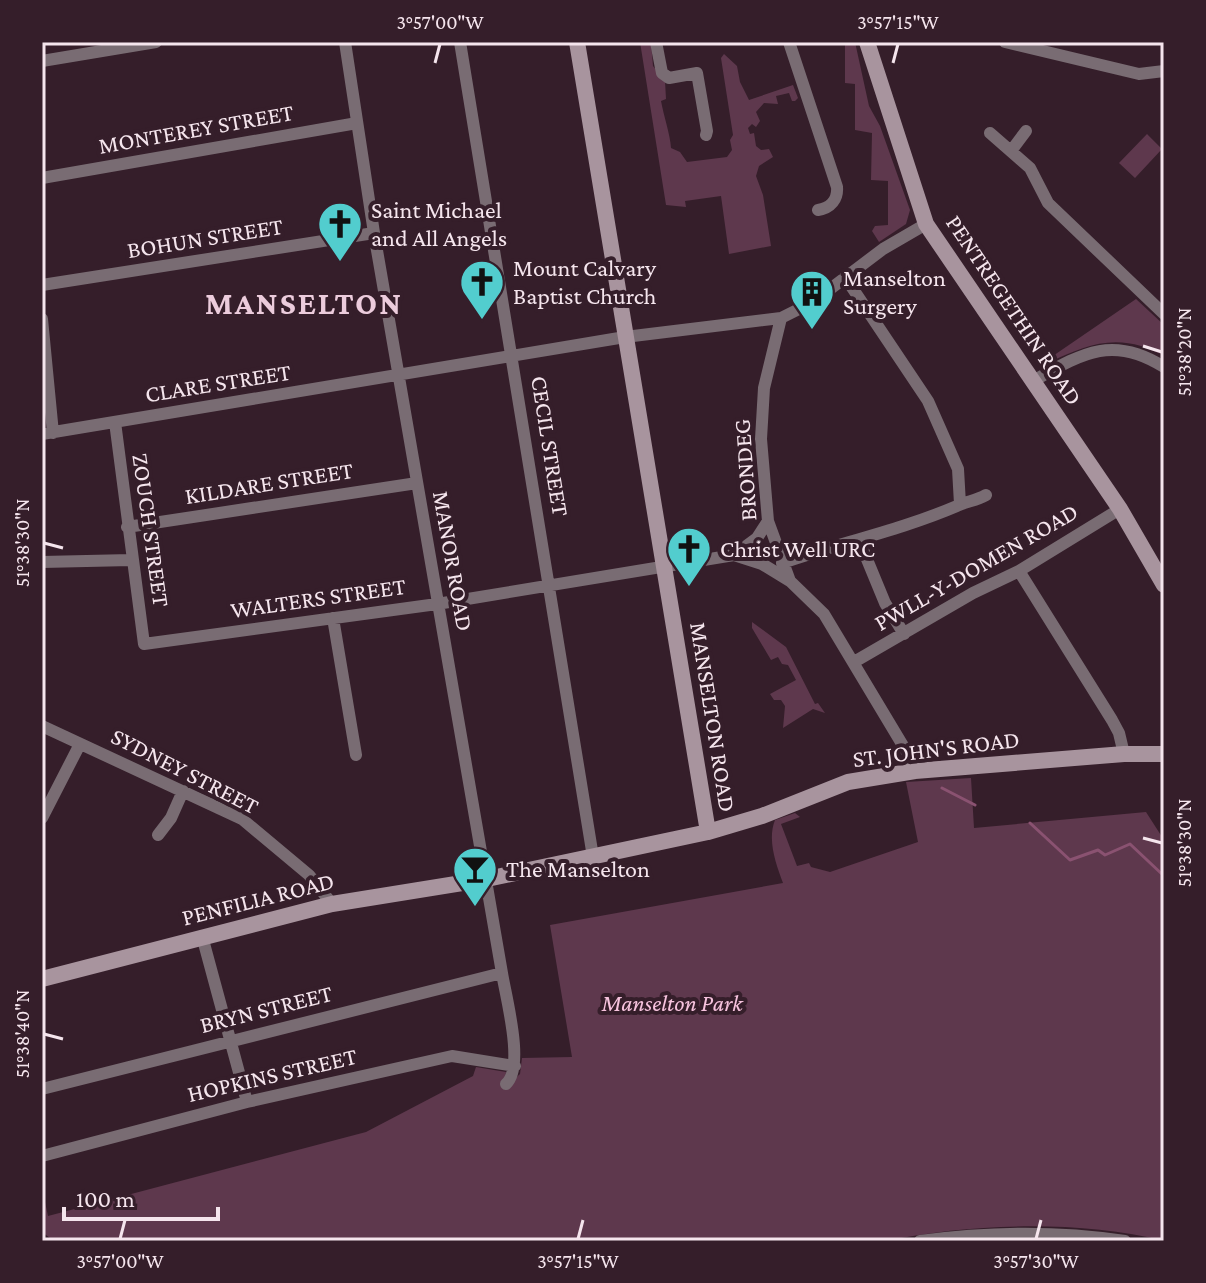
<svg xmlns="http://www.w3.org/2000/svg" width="1206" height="1283" viewBox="0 0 1206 1283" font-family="'Crimson Pro',serif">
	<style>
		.green { fill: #5e384d }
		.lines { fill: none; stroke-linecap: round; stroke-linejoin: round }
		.stream { stroke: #8a5271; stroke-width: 3 }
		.street { stroke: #796c73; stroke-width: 12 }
		.secondary { stroke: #a8949e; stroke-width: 16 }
		.ticks { fill: none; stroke: #f5e5ed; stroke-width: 3 }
		.labels { text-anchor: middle; stroke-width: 8; stroke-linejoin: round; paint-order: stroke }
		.street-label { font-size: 24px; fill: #f5e5ed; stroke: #351e2a }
		.poi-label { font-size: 24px; fill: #f5e5ed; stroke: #351e2a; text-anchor: start }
		.park-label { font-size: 24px; font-style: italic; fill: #f7c3de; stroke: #351e2a }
		.district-label { font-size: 32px; font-weight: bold; letter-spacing: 2px; fill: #ecccdc; stroke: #351e2a }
		.neatline { fill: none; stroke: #f5e5ed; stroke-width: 3 }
		.ticks-label { font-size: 20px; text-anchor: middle; fill: #f5e5ed }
	</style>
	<rect width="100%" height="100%" fill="#351e2a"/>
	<!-- green -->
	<path class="green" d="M640,42H651L653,66L665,81L666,99L661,101C664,117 670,134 671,148L680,152L687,162L727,157L732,150L730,140L733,135L721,58L724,54L737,66L740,82L749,100L793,85L798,98L795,101H792L789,93L776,96L778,104L764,103L756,112L760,121L756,127L752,124L748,128L750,134L754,133L756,146L761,150L769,149L773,157L759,166L756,176L763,195L771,246L729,254L721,196L685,201L686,207L666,205Z
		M845,42H855L869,106L880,126L910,210L906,224L879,242L872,231L875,226L888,225V181L871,180L872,133L855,130V84L845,83Z
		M1147,134L1162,149L1135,178L1119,163Z
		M1136,299L1164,325V355C1156,353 1149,348 1141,346C1107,336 1080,348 1050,362L1047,360Z
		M752,622L786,647L815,704L818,703L825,713L813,709L783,728L785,706L781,700H774L770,694L796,680L788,665L782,664L778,657L771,660L752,628Z
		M971,778L974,828L1146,812L1164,840V1241C1079,1220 972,1223 886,1241H54L42,1232V1203L45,1202L48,1216L366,1132L473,1076L476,1067L506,1072L504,1089L520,1074L522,1058L572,1057L550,925L783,883C776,864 767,840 775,820L795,813L800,817L781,824L797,866L809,863L811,867L830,872L918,842L906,782Z"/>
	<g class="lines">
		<!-- stream -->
		<path class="stream" d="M942,788L975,805
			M1030,823L1070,860L1098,850L1105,855L1130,844L1164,876"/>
		<!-- street -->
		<path class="street" d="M345,42L374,233L502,973C506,998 525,1067 506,1084
			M460,42L593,857
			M656,42L662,73L669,78L697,73L707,131L706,135
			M789,42L837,187C838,199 831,208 818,210
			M1005,42L1139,74L1164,71
			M42,61L156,42
			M990,133L1030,168L1048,203L1164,314
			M1011,151L1026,131
			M42,178L357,123
			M845,277L928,401L958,469L960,504
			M42,285L374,233
			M781,318L764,388L761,439L768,521L790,581L824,614L908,754L915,771
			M42,319L53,433
			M1033,381C1081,354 1112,334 1164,367
			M115,422L144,644L437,604L734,555L762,564L790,581
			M42,434L625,337L781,318L813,302L883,249L926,224
			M127,527L417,483
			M859,540L885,603L904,634
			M734,555L757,538L768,521
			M42,562L131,560
			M782,563C840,543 901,530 957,506C967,501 976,501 986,495
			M1019,571L1112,720L1119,733L1124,754
			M333,618L356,755
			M854,662L973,593L1019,571L1120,509
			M42,726L242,819L309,875L332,904
			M42,818L80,744
			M158,835L171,818L183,791
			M202,936L247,1102
			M42,1089L502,973
			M42,1156L247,1102L452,1056L515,1066
			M920,1241C987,1232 1058,1231 1125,1241"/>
		<!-- secondary -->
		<path class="secondary" d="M577,42L708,832
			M867,42L926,224L1120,509L1164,585
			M42,979L332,904L487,879L708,832L762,816L848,782L915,771L1124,754H1164"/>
	</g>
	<!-- ticks -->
	<path class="ticks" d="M435,63L440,44M893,63L898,44M1143,346L1162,352M44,543L63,548M1143,838L1162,843M44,1034L63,1039M120,1239L125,1220M578,1239L583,1220M1036,1239L1041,1220"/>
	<!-- icons -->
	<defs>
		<g id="church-pin" transform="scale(2.3)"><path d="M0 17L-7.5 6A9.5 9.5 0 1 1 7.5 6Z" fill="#52cdce" stroke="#351e2a"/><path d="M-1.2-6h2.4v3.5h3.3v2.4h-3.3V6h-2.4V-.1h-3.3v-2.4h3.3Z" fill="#111"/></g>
		<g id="building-pin" transform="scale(2.3)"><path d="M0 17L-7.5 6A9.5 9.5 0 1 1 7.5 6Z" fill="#52cdce" stroke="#351e2a"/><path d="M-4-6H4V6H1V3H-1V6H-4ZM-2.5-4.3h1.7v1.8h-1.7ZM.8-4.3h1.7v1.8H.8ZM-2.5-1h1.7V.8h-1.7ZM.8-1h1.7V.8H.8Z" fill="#111"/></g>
		<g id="bar-pin" transform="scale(2.3)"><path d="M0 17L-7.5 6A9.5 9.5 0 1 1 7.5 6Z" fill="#52cdce" stroke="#351e2a"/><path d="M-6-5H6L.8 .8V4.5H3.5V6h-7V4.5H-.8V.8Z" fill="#111"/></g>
	</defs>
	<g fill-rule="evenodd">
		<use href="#church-pin" x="340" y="224"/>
		<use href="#church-pin" x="482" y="282"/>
		<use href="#building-pin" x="812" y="292"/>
		<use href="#church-pin" x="689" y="549"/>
		<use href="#bar-pin" x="475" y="869"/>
	</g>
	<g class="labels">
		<!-- street labels -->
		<g class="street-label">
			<text transform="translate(196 129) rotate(-10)" y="8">MONTEREY STREET</text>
			<text transform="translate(205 238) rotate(-9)" y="8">BOHUN STREET</text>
			<text transform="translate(1014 310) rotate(56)" y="8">PENTREGETHIN ROAD</text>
			<text transform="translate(218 383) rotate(-9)" y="8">CLARE STREET</text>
			<text transform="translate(550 446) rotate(81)" y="8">CECIL STREET</text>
			<text transform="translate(745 470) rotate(-94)" y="8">BRONDEG</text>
			<text transform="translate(269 483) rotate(-9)" y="8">KILDARE STREET</text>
			<text transform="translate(151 530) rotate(82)" y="8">ZOUCH STREET</text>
			<text transform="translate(453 561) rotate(80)" y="8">MANOR ROAD</text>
			<text transform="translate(976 567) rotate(-30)" y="8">PWLL-Y-DOMEN ROAD</text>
			<text transform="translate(318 598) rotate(-8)" y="8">WALTERS STREET</text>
			<text transform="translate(713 717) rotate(81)" y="8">MANSELTON ROAD</text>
			<text transform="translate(936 749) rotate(-7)" y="8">ST. JOHN'S ROAD</text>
			<text transform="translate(185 771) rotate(27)" y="8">SYDNEY STREET</text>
			<text transform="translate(258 899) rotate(-14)" y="8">PENFILIA ROAD</text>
			<text transform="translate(266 1009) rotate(-14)" y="8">BRYN STREET</text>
			<text transform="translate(272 1075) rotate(-13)" y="8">HOPKINS STREET</text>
		</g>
		<!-- poi labels -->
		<g class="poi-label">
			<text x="371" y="218">Saint Michael<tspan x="371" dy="28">and All Angels</tspan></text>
			<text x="513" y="276">Mount Calvary<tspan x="513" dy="28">Baptist Church</tspan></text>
			<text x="843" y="286">Manselton<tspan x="843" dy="28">Surgery</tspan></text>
			<text x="720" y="557">Christ Well URC</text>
			<text x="506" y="877">The Manselton</text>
		</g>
		<!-- park labels -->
		<g class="park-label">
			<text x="672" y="1011">Manselton Park</text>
		</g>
		<!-- district labels -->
		<g class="district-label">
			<text x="304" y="314">MANSELTON</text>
		</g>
	</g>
	<!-- border -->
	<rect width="1206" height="1283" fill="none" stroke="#351e2a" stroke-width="88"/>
	<!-- scale -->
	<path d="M64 1207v12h154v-12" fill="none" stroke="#f5e5ed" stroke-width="4"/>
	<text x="76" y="1207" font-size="24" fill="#f5e5ed" stroke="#351e2a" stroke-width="6" paint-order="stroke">100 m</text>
	<rect x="44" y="44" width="1118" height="1195" class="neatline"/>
	<g class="ticks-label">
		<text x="440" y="29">3°57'00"W</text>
		<text x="898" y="29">3°57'15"W</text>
		<text transform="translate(1184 352) rotate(-90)" y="7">51°38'20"N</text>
		<text transform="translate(22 543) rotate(-90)" y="7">51°38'30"N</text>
		<text transform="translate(1184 843) rotate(-90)" y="7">51°38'30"N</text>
		<text transform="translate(22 1034) rotate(-90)" y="7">51°38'40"N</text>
		<text x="120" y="1268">3°57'00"W</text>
		<text x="578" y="1268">3°57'15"W</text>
		<text x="1036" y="1268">3°57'30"W</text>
	</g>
</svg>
